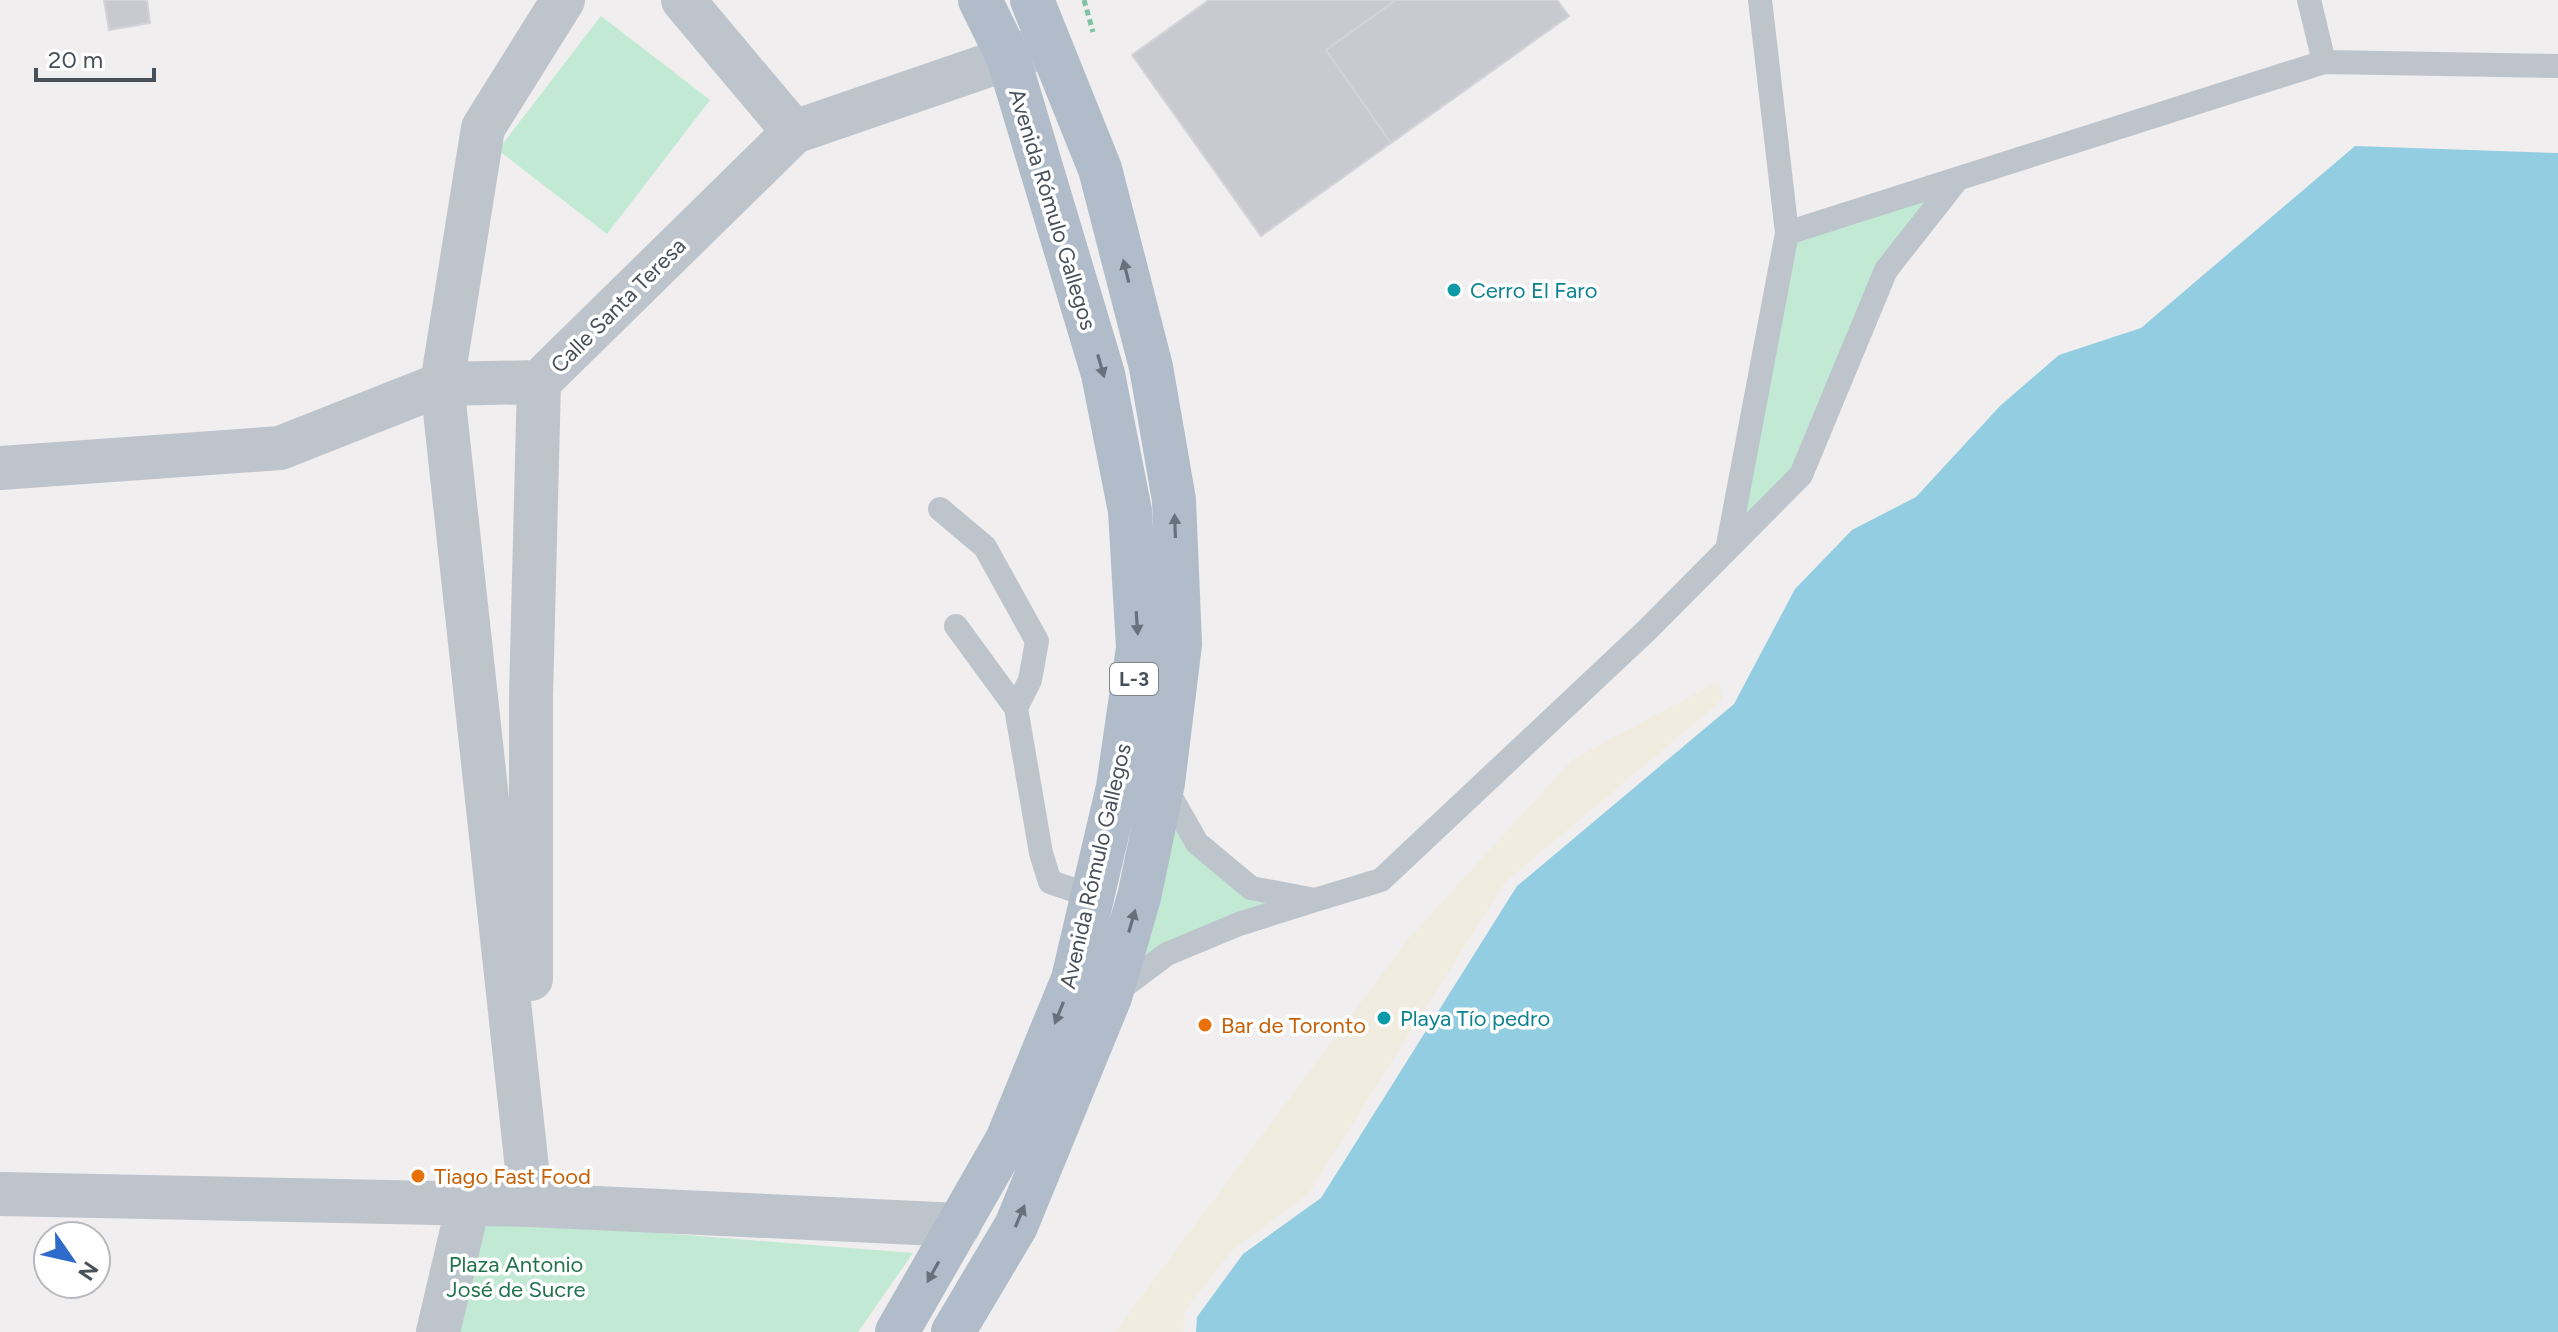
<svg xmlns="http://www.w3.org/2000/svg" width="2558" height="1332" viewBox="0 0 2558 1332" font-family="Figtree,sans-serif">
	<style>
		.green { fill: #c1e9d3 }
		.sand { fill: #f0ece0 }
		.water { fill: #93cde1 }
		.building { fill: #c9cad0; stroke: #d2d4d9; stroke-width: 2 }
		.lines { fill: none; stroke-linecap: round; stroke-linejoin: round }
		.path { stroke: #7dc3a4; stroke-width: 5; stroke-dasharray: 6 4; stroke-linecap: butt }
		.service { stroke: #bec4cb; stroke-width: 24 }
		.minor { stroke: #bec4cb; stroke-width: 44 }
		.primary { stroke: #b0bcca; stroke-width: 44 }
		.oneway { fill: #67707b }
		.culture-dot { fill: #0f9aa8; stroke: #fff; stroke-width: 3 }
		.food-dot { fill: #e8710a; stroke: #fff; stroke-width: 3 }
		.labels { text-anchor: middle; stroke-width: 7; stroke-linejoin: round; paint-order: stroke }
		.shield { fill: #fff; stroke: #7f848b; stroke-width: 2 }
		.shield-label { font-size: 20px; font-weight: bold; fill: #485059 }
		.street-label { font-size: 22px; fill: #485059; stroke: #fff }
		.culture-label { font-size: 22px; fill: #0d838f; stroke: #fff; text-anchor: start }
		.food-label { font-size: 22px; fill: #c56008; stroke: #fff; text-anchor: start }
		.park-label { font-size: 22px; fill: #21724e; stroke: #fff }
	</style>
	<rect width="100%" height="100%" fill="#f0eeee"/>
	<!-- green -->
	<path class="green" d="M601,16L710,100L607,234L498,150Z
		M1950,186L1886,270L1801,475L1728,545L1787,233Z
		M1163,783L1197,843L1251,888L1315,900L1239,924L1110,997Z
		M472,1218L913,1253L858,1332H445Z"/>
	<!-- sand -->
	<path class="sand" d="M1719,681L1722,700L1505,882L1308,1194L1231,1251L1184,1312L1183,1332H1115L1410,937L1572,760Z"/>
	<!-- water -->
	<path class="water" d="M2355,146L2558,153V1332H1196L1197,1317L1243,1254L1321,1198L1517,886L1734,704L1795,589L1852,530L1916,497L2000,406L2059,355L2141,328Z"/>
	<!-- building -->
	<path class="building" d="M104,0H147L150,23L109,30Z
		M1209,0H1396L1326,50L1391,143L1261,236L1132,55Z
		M1396,0H1557L1569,16L1391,143L1326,50Z"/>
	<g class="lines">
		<!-- path -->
		<path class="path" d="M1084,0L1093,32"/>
		<!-- service -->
		<path class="service" d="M1760,0L1787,233L2324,62L2309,0
			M2324,62L2558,66
			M940,509L985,547L1037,641L1030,680L1016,708
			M1728,545L1787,233
			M956,626L1016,708L1041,853L1050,882L1092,896
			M1164,785L1197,843L1251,888L1315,900L1381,880L1647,630L1801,475L1886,270L1956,181
			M1115,993L1167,954L1239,924L1312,901"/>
		<!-- minor -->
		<path class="minor" d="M683,0L794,132
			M0,468L280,448L442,384L539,382L794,132L1044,46
			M531,979V696L539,382
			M0,1194L531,1205L959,1225
			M531,1205L442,384L483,128L563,0
			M438,1332L468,1205"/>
		<!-- primary -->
		<path class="primary" d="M897,1332L1007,1140L1073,979L1118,787L1138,648L1130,511L1103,374L1008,57L980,0
			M953,1332L1016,1226L1110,997L1139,897L1163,783L1180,644L1174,500L1151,367L1100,169L1032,0"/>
	</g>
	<!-- one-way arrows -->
	<defs><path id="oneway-solid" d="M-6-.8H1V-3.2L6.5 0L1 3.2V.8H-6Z" transform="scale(2)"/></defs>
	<g class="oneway">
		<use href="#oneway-solid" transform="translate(1126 271) rotate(-104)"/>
		<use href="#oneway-solid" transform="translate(1101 366) rotate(74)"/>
		<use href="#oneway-solid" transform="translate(1175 526) rotate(-92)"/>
		<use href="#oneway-solid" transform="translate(1137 623) rotate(86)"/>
		<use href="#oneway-solid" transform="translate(1132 921) rotate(-74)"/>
		<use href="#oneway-solid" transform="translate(1059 1013) rotate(112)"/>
		<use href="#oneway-solid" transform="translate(1020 1216) rotate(-67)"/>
		<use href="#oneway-solid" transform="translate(933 1272) rotate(119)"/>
	</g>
	<!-- markers -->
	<g class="culture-dot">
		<circle cx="1454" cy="290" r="8"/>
		<circle cx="1384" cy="1018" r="8"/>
	</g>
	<g class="food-dot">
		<circle cx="1205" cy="1025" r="8"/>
		<circle cx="418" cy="1176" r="8"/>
	</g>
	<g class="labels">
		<!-- shield labels -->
		<rect class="shield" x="1110" y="663" width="48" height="32" rx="6"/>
		<g class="shield-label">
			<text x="1134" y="686">L-3</text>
		</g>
		<!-- street labels -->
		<g class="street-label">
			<text transform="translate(1053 209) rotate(73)" y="8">Avenida Rómulo Gallegos</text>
			<text transform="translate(618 305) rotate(-45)" y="8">Calle Santa Teresa</text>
			<text transform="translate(1095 866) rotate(-77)" y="8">Avenida Rómulo Gallegos</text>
		</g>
		<!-- culture labels -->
		<g class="culture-label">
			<text x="1470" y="298">Cerro El Faro</text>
			<text x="1400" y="1026">Playa Tío pedro</text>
		</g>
		<!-- food labels -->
		<g class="food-label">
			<text x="1221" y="1033">Bar de Toronto</text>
			<text x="434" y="1184">Tiago Fast Food</text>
		</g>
		<!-- park labels -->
		<g class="park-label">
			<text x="516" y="1272">Plaza Antonio<tspan x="516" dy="25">José de Sucre</tspan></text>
		</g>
	</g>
	<!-- north arrow -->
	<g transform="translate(72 1260) rotate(124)"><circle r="38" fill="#ffffff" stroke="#b6b9bd" stroke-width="2"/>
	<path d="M0-6L14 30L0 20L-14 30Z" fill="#2e6aca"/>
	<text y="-12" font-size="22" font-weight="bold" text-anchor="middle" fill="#485059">N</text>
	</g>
	<!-- scale -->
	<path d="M36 68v12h118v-12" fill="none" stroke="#485059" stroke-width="4"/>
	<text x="48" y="68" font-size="24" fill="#485059" stroke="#ffffff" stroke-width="6" paint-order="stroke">20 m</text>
</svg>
